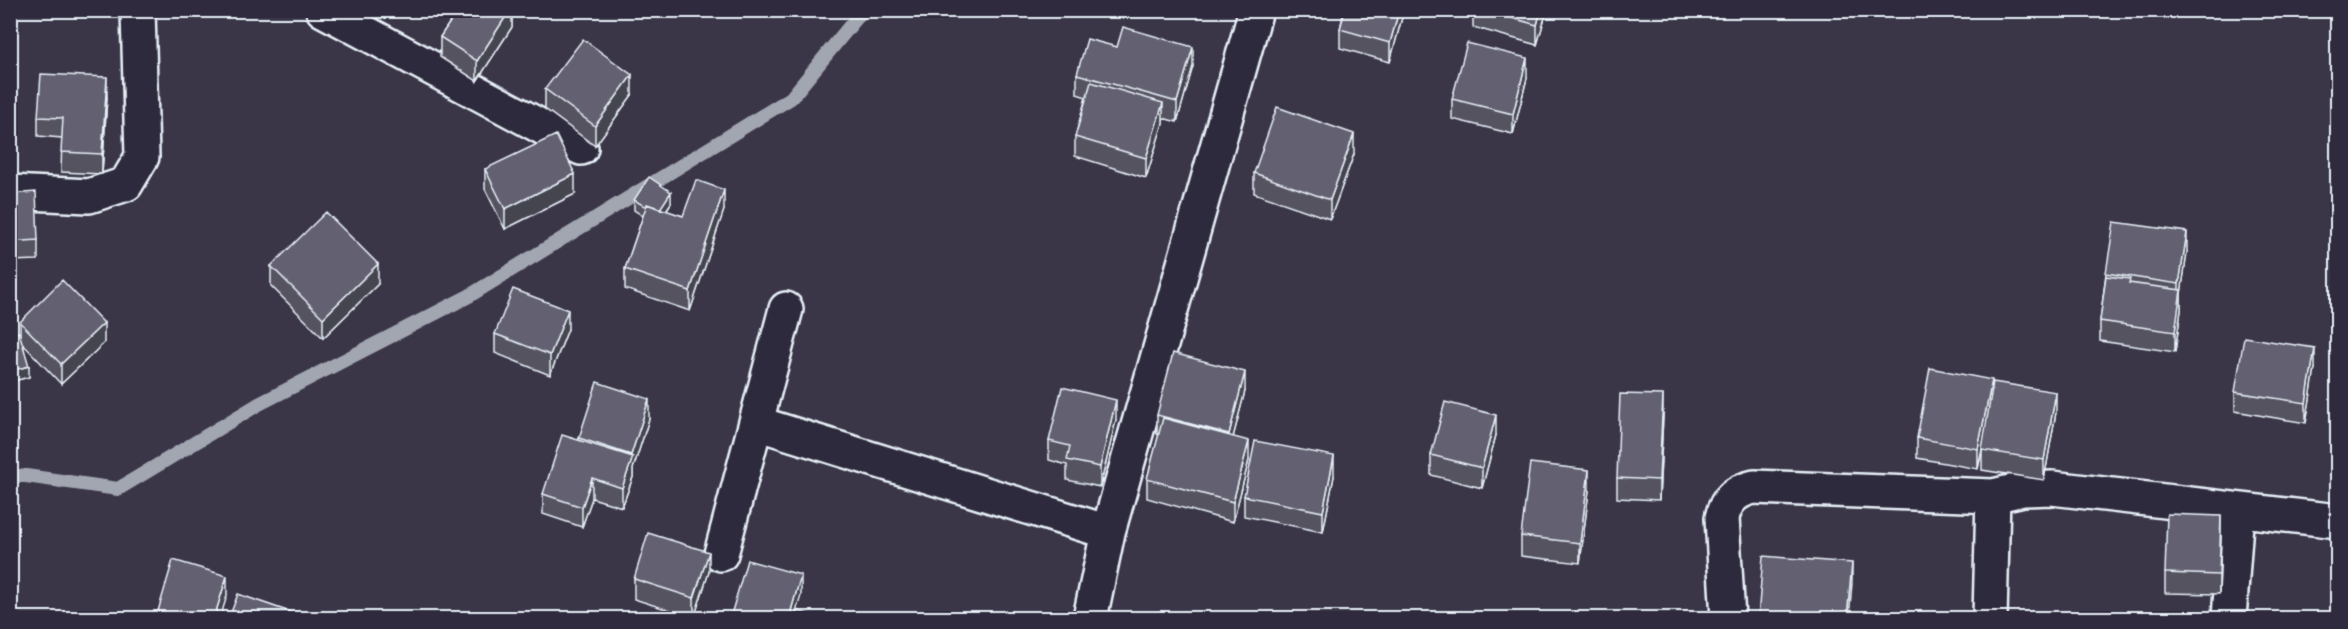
<svg xmlns="http://www.w3.org/2000/svg" width="2348" height="629" viewBox="0 0 2348 629" font-family="Sriracha,sans-serif">
	<style>
		.lines { fill: none; stroke-linecap: round; stroke-linejoin: round }
		.stream { stroke: #a2a6b1; stroke-width: 14 }
		.minor-casing { stroke: #e8f1f8; stroke-width: 38 }
		.minor { stroke: #2f2a3d; stroke-width: 33 }
		.wall { fill: #555361; stroke: #e8f1f8; stroke-width: 1.5 }
		.shaded-wall { fill: #45444f; stroke: #e8f1f8; stroke-width: 1.5 }
		.building { fill: #636171; stroke: #e8f1f8; stroke-width: 1.5 }
	</style>
	<rect width="100%" height="100%" fill="#3a3648"/>
	<filter id="ink" filterUnits="userSpaceOnUse"><feTurbulence type="fractalNoise" baseFrequency=".0167" numOctaves="2"/><feDisplacementMap in="SourceGraphic" scale="12" xChannelSelector="R" yChannelSelector="G"/><feConvolveMatrix kernelMatrix="1 2 1 2 8 2 1 2 1" color-interpolation-filters="sRGB"/></filter>
	<g filter="url(#ink)">
		<g class="lines">
			<!-- stream -->
			<path class="stream" d="M10,476H26L118,489L259,404L469,296L791,98L863,10"/>
			<!-- minor casing -->
			<g class="minor-casing">
				<path id="minor" d="M323,10L581,148
					M10,192L89,196L126,184L142,157L138,10
					M756,423L1108,532
					M721,554L786,309
					M1090,618L1108,532L1256,10
					M1728,618L1722,518C1726,499 1736,491 1754,487L1993,496L2023,489L2052,488L2338,521
					M1990,618L1993,496
					M2229,618L2237,510"/>
			</g>
			<!-- minor -->
			<use href="#minor" class="minor"/>
		</g>
		<!-- wall -->
		<path class="wall" d="M458,10H516L514,15L512,14V27L477,81L440,57V37Z
			M1336,10H1404L1390,62L1340,48V29L1343,15L1336,13Z
			M1473,10H1547L1537,45L1473,27Z
			M1193,66L1177,122L1163,118V123L1146,178L1075,156V137L1086,97L1077,94V74Z
			M1527,78L1513,134L1452,119V99Z
			M545,89L632,95L595,146L545,109Z
			M107,97L102,174L61,172L62,138L38,136V117Z
			M1354,154L1330,219L1254,193V173Z
			M485,169L575,194L505,229L485,189Z
			M10,194L38,240V260L10,261Z
			M634,200L671,203L666,211L683,216L724,210L690,311L625,289V269L643,216L634,210Z
			M2187,252L2181,294V310L2175,352L2100,341V321L2106,273Z
			M271,266L378,284L323,338L271,286Z
			M20,322L104,343L61,384L23,344L29,377L10,382V334H20Z
			M568,329L550,375L495,353V334Z
			M2315,368L2306,423L2235,411V392Z
			M1245,391L1233,437L1249,460L1233,522L1147,498V479L1159,435L1157,434V415Z
			M1992,391L2056,412L2044,480L1982,470V450L1984,439L1978,469L1917,458V438Z
			M1663,415L1659,500L1617,498V478Z
			M649,419L633,469V477L622,507L592,498L582,527L543,514V494L579,440V438Z
			M1116,420L1100,487L1067,480V465L1049,460V441Z
			M1496,435L1482,488L1431,475V455Z
			M1334,476L1323,532L1244,516V496Z
			M1589,490L1580,563L1521,556V536Z
			M2221,536L2219,594L2165,593V573Z
			M709,572L694,618L634,599V579Z
			M801,595L794,618H731V615Z"/>
		<!-- shaded-wall -->
		<path class="shaded-wall" d="M510,10H512V27L477,81V61Z
			M1399,10H1404L1390,62V43Z
			M1541,10H1547L1537,45V25Z
			M1193,47V66L1177,122V102Z
			M1527,58V78L1513,134V114Z
			M632,75V95L595,146V126Z
			M107,77V97L102,174V154Z
			M1163,103V123L1146,178V158Z
			M1354,134V154L1330,219V200Z
			M575,174V194L505,229V209Z
			M724,190V210L690,311V291Z
			M671,192V203L656,225V214Z
			M2187,232V252L2181,294V310L2175,352V332L2179,301V284Z
			M378,264V284L323,338V318Z
			M568,310V329L550,375V355Z
			M104,323V343L61,384V364Z
			M2315,348V368L2306,423V403Z
			M29,366V377L10,382V371Z
			M1245,372V391L1229,453V434Z
			M1992,380V400L1978,469V449Z
			M2056,392V412L2044,480V460Z
			M1663,395V415L1659,500V480Z
			M649,399V419L633,469V477L622,507V488L631,462V455Z
			M1116,400V420L1100,487V467Z
			M1496,415V435L1482,488V468Z
			M1249,441V460L1233,522V502Z
			M1334,456V476L1323,532V512Z
			M1589,470V490L1580,563V543Z
			M592,478V498L582,527V507Z
			M2221,516V536L2219,594V575Z
			M709,552V572L694,618V598Z
			M1852,563V583L1849,618H1847Z
			M801,575V595L794,618H789Z
			M227,576V596L220,618H214Z"/>
		<!-- building -->
		<path class="building" d="M458,10H510L477,61L440,37Z
			M1345,10H1399L1390,43L1340,29Z
			M1483,10H1541L1537,25Z
			M1123,27L1193,47L1177,102L1077,74L1087,39L1117,47Z
			M583,39L632,75L595,126L545,89Z
			M1467,43L1527,58L1513,114L1452,99Z
			M41,74L107,77L102,154L61,152L63,118L38,117Z
			M1091,82L1163,103L1146,158L1075,137Z
			M1277,107L1354,134L1330,200L1254,173Z
			M556,135L575,174L505,209L485,169Z
			M649,177L671,192L660,209L647,204L646,207L634,200Z
			M696,180L724,190L690,291L625,269L647,204L683,216Z
			M36,192L38,240L10,242V194Z
			M326,212L378,264L323,318L271,266Z
			M2114,222L2187,232L2179,284L2106,273Z
			M2106,276L2130,279L2129,283L2181,290L2175,332L2100,321Z
			M62,280L104,323L61,364L20,322Z
			M513,289L568,310L550,355L495,334Z
			M19,332L29,366L10,371V334Z
			M2244,337L2315,348L2306,403L2235,392Z
			M1173,353L1245,372L1229,434L1157,415Z
			M1930,368L1992,380L1978,449L1917,438Z
			M597,382L649,399L631,455L579,438Z
			M1993,382L2056,392L2044,460L1982,450Z
			M1062,387L1116,400L1100,467L1067,460L1070,446L1049,441Z
			M1620,394L1663,395L1659,480L1617,478Z
			M1445,402L1496,415L1482,468L1431,455Z
			M1163,418L1249,441L1233,502L1147,479Z
			M562,435L633,457L622,488L592,478L582,507L543,494Z
			M1255,441L1334,456L1323,512L1244,496Z
			M1530,463L1589,470L1580,543L1521,536Z
			M2167,514L2221,516L2219,575L2165,573Z
			M648,533L709,552L694,598L634,579Z
			M1763,556L1852,563L1847,618H1758Z
			M173,560L227,576L214,618H156Z
			M747,560L801,575L789,618H743L731,615Z
			M238,594L293,613L291,618H229Z
			M798,611L821,618H796Z"/>
	</g>
	<!-- margin -->
	<rect width="2348" height="629" fill="none" stroke="#2f2a3d" stroke-width="36"/>
	<rect x="18" y="18" width="2312" height="593" fill="none" stroke="#e8f1f8" stroke-width="2" filter="url(#ink)"/>
</svg>
